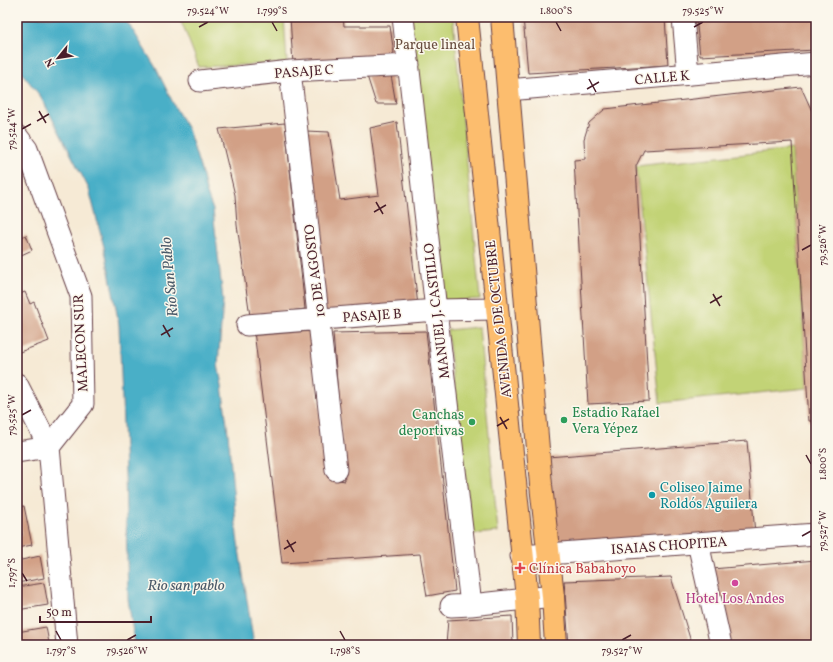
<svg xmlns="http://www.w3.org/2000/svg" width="833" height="662" viewBox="0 0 833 662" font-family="Vollkorn,serif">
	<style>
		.green { fill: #c2d376; stroke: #867950 }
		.water { fill: #48afc7; stroke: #496779 }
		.building { fill: #d2a086 }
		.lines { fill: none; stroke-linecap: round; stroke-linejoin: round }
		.minor-casing { stroke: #643d44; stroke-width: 23 }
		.major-casing { stroke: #643d44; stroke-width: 24 }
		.minor { stroke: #fff; stroke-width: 21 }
		.major { stroke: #fcbd6e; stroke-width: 22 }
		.ticks { fill: none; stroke: #4a1f2b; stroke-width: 1.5 }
		.leisure-dot { fill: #2e9e5b; stroke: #fbf7ec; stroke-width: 1.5 }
		.culture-dot { fill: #0f9aa8; stroke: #fbf7ec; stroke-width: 1.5 }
		.health-dot { fill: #e0444e; stroke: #fbf7ec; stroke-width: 1.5 }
		.hotel-dot { fill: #d1479c; stroke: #fbf7ec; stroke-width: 1.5 }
		.labels { text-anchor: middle; stroke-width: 3; stroke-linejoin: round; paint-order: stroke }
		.park-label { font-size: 14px; fill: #684c3e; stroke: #fbf7ec }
		.street-label { font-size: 14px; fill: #4a1f2b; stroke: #fbf7ec }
		.leisure-label { font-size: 14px; fill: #27864d; stroke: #fbf7ec; text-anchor: start }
		.culture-label { font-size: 14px; fill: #0d838f; stroke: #fbf7ec; text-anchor: start }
		.health-label { font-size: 14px; fill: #be3a42; stroke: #fbf7ec; text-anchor: start }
		.hotel-label { font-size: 14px; fill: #b23c85; stroke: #fbf7ec }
		.water-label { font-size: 15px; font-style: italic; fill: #495969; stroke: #fbf7ec }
		.neatline { fill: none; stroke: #4a1f2b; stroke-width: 1.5 }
		.ticks-label { font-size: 10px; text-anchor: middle; fill: #4a1f2b }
	</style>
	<rect width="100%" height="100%" fill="#fbf7ec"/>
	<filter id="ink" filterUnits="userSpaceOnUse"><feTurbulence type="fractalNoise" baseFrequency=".025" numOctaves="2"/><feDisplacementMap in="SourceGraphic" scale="8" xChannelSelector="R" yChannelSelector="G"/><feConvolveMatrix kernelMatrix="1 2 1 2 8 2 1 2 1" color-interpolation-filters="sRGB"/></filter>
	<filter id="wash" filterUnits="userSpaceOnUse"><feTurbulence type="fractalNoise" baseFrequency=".012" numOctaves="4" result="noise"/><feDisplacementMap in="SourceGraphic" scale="16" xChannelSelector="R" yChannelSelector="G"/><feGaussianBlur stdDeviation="0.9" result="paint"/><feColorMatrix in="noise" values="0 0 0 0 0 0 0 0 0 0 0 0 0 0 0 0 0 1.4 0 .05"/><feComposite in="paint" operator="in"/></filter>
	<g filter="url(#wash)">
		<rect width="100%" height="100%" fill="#f6ead5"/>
		<!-- green -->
		<path class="green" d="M178,17H284L287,63L199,67L184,28Z
			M410,17H453L480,299L444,301Z
			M792,149L807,388L660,403L636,166Z
			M479,327L498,532L472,534L447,330Z"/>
		<!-- water -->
		<path class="water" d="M17,17H123L134,32L156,68L176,109L188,129L203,177L206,191L213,210L223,300L218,365L222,385L228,433L237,536L254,645H135L128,599L125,473L119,325L106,255L89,189L41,97L17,67Z"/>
		<g id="blocks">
			<!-- building -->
			<path class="building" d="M290,17H343L344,26H390L395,61L293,64Z
				M523,17H665L668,65L528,73Z
				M696,17H816V50L700,56Z
				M391,75L396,104H376L367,76Z
				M801,87L816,120V421H809L792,142L644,150L636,166L649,401L588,404L574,160L585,159L584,139L589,123L605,109Z
				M397,122L418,306L325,313L306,131L329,132L340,200L379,195L370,128Z
				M285,123L305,309L250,316L237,225L235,195L219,129Z
				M26,235L32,250L17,257V239Z
				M25,292L30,304L34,302L49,341L17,353V295Z
				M310,326L328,478L345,481L333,333L426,331L455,591L427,596L420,554L282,563L254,331Z
				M17,405H19L22,425L17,426Z
				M747,441L755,534L556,550L548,457Z
				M24,506L32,545L17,548V536L22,535L17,507Z
				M40,556L44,578L17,583V561Z
				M816,560V645H731L712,569Z
				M671,577L692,645H569L564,581Z
				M44,583L48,605L17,610V587Z
				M512,616L513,645H446L448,620Z
				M46,627L49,643L38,645H17V632Z"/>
		</g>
	</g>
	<g filter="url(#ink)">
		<use href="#blocks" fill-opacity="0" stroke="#643d44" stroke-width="1"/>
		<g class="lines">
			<!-- minor casing -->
			<g class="minor-casing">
				<path id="minor" d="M403,17L436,310L471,605
					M683,17L688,74
					M290,71L336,470
					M200,81L290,71L409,65
					M508,90L816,63
					M17,136L27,149L81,296L83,404L49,447L67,645
					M247,325L436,310L497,309
					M17,384L49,447L17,452
					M698,543L721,645
					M521,556L816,534
					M451,606L471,605L553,596"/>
			</g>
			<!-- major casing -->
			<g class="major-casing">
				<path id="major" d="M467,17L527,598L529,645
					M502,17L541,485L553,596L556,645"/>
			</g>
			<!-- minor -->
			<use href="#minor" class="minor"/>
			<!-- major -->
			<use href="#major" class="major"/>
		</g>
	</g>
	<!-- ticks -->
	<path class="ticks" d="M272,22L277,31M556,22L561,31M199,27L208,22M694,27L703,22M589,79L596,92M587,89L599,82M39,111L46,123M37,121L49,114M22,129L31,124M376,202L383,214M374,212L386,205M802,250L811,245M713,294L720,306M710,303L722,296M163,325L170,337M161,335L173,328M22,415L31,410M500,417L507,429M497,426L509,419M806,455L811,464M802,536L811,531M287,540L294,552M284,549L296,542M22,573L27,581M56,631L61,640M340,631L345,640M127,640L136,635M622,640L631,635"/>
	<!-- markers -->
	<g class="leisure-dot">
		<circle cx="564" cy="420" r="4"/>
		<circle cx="472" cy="422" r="4"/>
	</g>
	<circle class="culture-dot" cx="652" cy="495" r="4"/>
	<path class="health-dot" d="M518 562h4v4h4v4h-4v4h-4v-4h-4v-4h4z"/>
	<circle class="hotel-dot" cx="735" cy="583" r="4"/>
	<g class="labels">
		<!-- park labels -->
		<g class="park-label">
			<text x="435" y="49">Parque lineal</text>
		</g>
		<!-- street labels -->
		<g class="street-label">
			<text transform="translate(304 71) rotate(-4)" y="5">PASAJE C</text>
			<text transform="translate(662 77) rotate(-5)" y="5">CALLE K</text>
			<text transform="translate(314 271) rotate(-97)" y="5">10 DE AGOSTO</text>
			<text transform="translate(436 311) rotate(-97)" y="5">MANUEL J. CASTILLO</text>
			<text transform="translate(372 315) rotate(-4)" y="5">PASAJE B</text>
			<text transform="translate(498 319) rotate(-96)" y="5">AVENIDA 6 DE OCTUBRE</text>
			<text transform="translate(80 343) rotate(-93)" y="5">MALECON SUR</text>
			<text transform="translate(669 545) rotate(-4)" y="5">ISAIAS CHOPITEA</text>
		</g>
		<!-- leisure labels -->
		<g class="leisure-label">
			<text x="572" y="417">Estadio Rafael<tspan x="572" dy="16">Vera Yépez</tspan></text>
			<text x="464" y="419" text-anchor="end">Canchas<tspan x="464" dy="16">deportivas</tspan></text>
		</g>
		<!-- culture labels -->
		<g class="culture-label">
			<text x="660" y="492">Coliseo Jaime<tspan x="660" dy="16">Roldós Aguilera</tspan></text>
		</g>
		<!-- health labels -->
		<g class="health-label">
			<text x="529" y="573">Clínica Babahoyo</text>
		</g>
		<!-- hotel labels -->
		<g class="hotel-label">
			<text x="735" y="603">Hotel Los Andes</text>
		</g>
		<!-- water labels -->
		<g class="water-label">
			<text transform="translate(169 277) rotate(-95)" y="5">Río San Pablo</text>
			<text x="186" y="590">Rio san pablo</text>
		</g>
	</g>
	<!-- margin -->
	<rect width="833" height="662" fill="none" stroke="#fbf7ec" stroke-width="44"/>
	<!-- north arrow -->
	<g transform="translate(58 58) rotate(240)" stroke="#fbf7ec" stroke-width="3" paint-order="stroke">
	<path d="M0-3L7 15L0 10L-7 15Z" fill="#4a1f2b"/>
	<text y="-6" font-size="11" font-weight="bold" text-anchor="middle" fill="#4a1f2b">N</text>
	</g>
	<!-- scale -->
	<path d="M40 616v6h111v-6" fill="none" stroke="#4a1f2b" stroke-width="2"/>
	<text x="46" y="616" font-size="12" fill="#4a1f2b" stroke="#fbf7ec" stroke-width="3" paint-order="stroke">50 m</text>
	<rect x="22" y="22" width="789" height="618" class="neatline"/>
	<g class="ticks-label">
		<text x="208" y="14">79.524°W</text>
		<text x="272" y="14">1.799°S</text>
		<text x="556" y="14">1.800°S</text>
		<text x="703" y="14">79.525°W</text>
		<text transform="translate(11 129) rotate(-90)" y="4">79.524°W</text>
		<text transform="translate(822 245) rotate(-90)" y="4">79.526°W</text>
		<text transform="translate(11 415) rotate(-90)" y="4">79.525°W</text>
		<text transform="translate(822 464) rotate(-90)" y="4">1.800°S</text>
		<text transform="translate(822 531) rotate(-90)" y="4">79.527°W</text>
		<text transform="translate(11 573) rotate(-90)" y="4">1.797°S</text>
		<text x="61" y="654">1.797°S</text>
		<text x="127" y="654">79.526°W</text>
		<text x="345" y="654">1.798°S</text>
		<text x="622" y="654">79.527°W</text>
	</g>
</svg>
